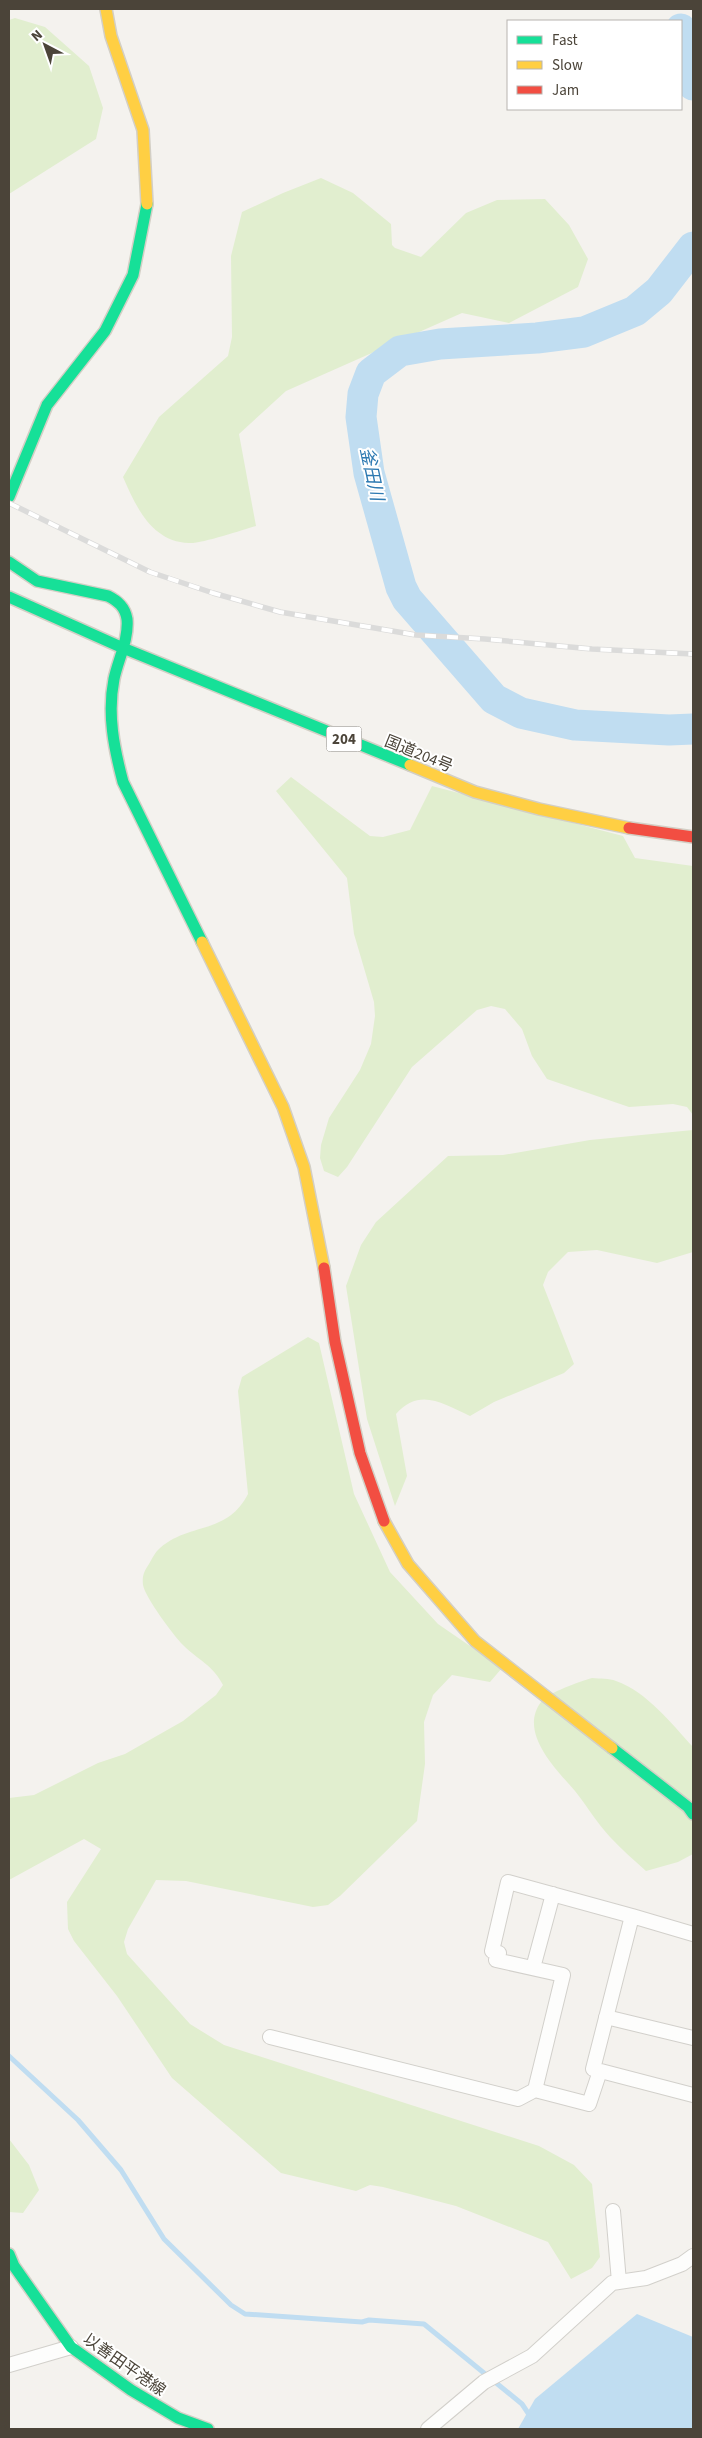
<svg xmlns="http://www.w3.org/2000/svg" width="702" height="2438" viewBox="0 0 702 2438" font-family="'Source Sans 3','Noto Sans JP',sans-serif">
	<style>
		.green { fill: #e1eecf }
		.water { fill: #c0ddf1 }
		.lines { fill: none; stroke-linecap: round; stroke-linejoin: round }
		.stream { stroke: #c0ddf1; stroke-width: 5 }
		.river { stroke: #c0ddf1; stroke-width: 31 }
		.street-casing { stroke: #d2d0cb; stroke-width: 16 }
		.fast-casing { stroke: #d3cfc5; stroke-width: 14 }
		.slow-casing { stroke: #d3cfc5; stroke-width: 14 }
		.jam-casing { stroke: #d3cfc5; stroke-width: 14 }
		.street { stroke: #fdfdfc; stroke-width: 14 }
		.fast { stroke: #16e098; stroke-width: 11 }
		.slow { stroke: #ffcf43; stroke-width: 11 }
		.jam { stroke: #f24e42; stroke-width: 11 }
		.rail-casing { stroke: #dbdbda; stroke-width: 5.5 }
		.rail { stroke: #fff; stroke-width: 4; stroke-dasharray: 11; stroke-linecap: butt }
		.labels { text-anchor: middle; stroke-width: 4; stroke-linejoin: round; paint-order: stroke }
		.shield { fill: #fff; stroke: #817c74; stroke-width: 1 }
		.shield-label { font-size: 15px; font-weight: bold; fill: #4b4439 }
		.street-label { font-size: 16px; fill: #4b4439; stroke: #fff }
		.water-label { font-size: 18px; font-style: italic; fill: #2e7ab2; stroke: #fff }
	</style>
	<rect width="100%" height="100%" fill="#f4f2ee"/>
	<!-- green -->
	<path class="green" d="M15,18L45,27L89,66L103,108L96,139L9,194V20Z
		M321,178L353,193L391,224L392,245L395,248L421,257L466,213L497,200L545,199L569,225L588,259L578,287L509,323L462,313L286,391L239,434L256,526C242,530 201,544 189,543C152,542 136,507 123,477L159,417L228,356L232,337L231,256L242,212L283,193Z
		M291,777L370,836L383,837L410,830L432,786L623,836L635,858L693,866V1115L687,1107L673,1104L629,1107L547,1079L532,1056L522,1029L505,1009L491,1006L477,1010L412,1067L347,1167L338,1177L324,1171L320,1158L321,1145L329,1118L360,1070L371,1044L375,1016L374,1002L354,934L347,878L276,791Z
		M693,1130V1252L657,1263L597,1250L568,1252L548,1272L543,1285L574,1364L564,1373L494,1402L470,1416C443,1404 420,1387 396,1414L407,1476L395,1506L367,1419L346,1286L361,1245L376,1222L448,1156L503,1155L590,1140Z
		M308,1337L319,1343L354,1494L390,1572L438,1624L502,1668L490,1682L452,1675L433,1695L424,1722L425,1764L417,1821L340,1896L328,1905L313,1907L186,1881L156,1880L128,1929L124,1942L127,1954L190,2024L224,2045L539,2146L574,2165L592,2184L600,2257L592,2268L571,2279L548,2242L456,2206L383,2187L370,2185L356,2191L281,2173L172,2078L117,1996L74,1941L68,1929L67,1902L101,1849L84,1839L9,1880V1798L34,1795L98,1763L125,1754L183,1721L216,1695L223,1685C213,1665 198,1660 183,1645C174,1636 145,1597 143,1585C142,1576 144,1571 149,1564C152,1559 155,1552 160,1548C190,1522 227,1535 248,1494L238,1391L242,1377Z
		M592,1678C600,1679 609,1678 616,1681C647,1692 671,1723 693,1747V1854L678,1862L646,1871C634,1860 621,1849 610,1837C597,1823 587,1806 575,1791C557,1770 518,1733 541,1702C549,1692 579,1682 592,1678Z
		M9,2139L29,2165L39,2190L23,2213L9,2212Z"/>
	<!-- water -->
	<path class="water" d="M637,2314L693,2337V2429H518L535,2399Z"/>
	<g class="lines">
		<!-- stream -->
		<path class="stream" d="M9,2056L78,2120L121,2170L164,2239L231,2305L245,2314L362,2322L369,2320L424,2324L522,2404L530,2416"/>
		<!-- river -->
		<path class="river" d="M681,29L693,85
			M693,247L659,291L635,311L584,332L537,338L440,344L400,351L371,373L363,394L361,417L369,473L401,587L407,599L494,699L521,713L575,725L669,730L693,729"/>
		<!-- street casing -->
		<g class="street-casing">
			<path id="street" d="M693,1934L632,1916L593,2069L693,2095
				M533,1968L553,1894
				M606,2017L693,2038
				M270,2037L518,2099L535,2090
				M600,2071L589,2104L535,2090L563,1975L496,1960L499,1953L492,1951L508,1882L632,1916
				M613,2211L619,2282
				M9,2365L71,2347
				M428,2429L484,2382L532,2356L612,2283L646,2278L682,2264L693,2256"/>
		</g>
		<!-- fast casing -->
		<g class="fast-casing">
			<path id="fast" d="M9,497L47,405L105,331L133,275L147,204
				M9,562L37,581L108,596C118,601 125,607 127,619C129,639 118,660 114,679C107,714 114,748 123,782L202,942
				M9,597L123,648L410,765
				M612,1748L688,1807L693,1814
				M9,2254L14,2266L71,2347L131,2390L178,2418L208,2429"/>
		</g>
		<!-- slow casing -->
		<g class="slow-casing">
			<path id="slow" d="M106,9L111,36L143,130L147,204
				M410,765L475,792L539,809L629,828
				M202,942L283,1107L304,1167L324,1268
				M384,1521L408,1564L475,1641L612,1748"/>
		</g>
		<!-- jam casing -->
		<g class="jam-casing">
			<path id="jam" d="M629,828L693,837
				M324,1268L335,1342L360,1453L384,1521"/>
		</g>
		<!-- street -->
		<use href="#street" class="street"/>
		<!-- fast -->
		<use href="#fast" class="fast"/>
		<!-- slow -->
		<use href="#slow" class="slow"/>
		<!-- jam -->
		<use href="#jam" class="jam"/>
		<!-- rail casing -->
		<g class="rail-casing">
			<path id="rail" d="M9,503L150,572L213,593L280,612L416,635L485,639L592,649L693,654"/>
		</g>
		<!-- rail -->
		<use href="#rail" class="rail"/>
	</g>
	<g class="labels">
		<!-- shield labels -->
		<rect class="shield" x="326.5" y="726.5" width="35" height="25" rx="4"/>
		<g class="shield-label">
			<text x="344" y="744">204</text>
		</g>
		<!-- street labels -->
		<g class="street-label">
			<text transform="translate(419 753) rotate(22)" y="6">国道204号</text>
			<text transform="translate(125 2364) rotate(35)" y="6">以善田平港線</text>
		</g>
		<!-- water labels -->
		<g class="water-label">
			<text transform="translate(372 474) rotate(78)" y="6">釜田川</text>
		</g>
	</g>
	<!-- border -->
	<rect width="702" height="2438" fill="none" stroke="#4b4439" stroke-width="20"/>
	<!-- legend -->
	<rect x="507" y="20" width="175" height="90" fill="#ffffff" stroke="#b7b4b0"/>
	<rect x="517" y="36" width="25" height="8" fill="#16e098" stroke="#b7b4b0"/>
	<text x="552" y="45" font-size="15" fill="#4b4439">Fast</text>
	<rect x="517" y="61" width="25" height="8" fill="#ffcf43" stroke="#b7b4b0"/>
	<text x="552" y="70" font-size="15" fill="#4b4439">Slow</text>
	<rect x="517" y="86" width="25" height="8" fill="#f24e42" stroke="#b7b4b0"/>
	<text x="552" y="95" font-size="15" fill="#4b4439">Jam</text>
	<!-- north arrow -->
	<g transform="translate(45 45) rotate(319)" stroke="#ffffff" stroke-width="4" paint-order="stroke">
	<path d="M0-4L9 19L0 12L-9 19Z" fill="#4b4439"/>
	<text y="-8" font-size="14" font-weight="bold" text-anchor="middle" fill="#4b4439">N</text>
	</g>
</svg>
